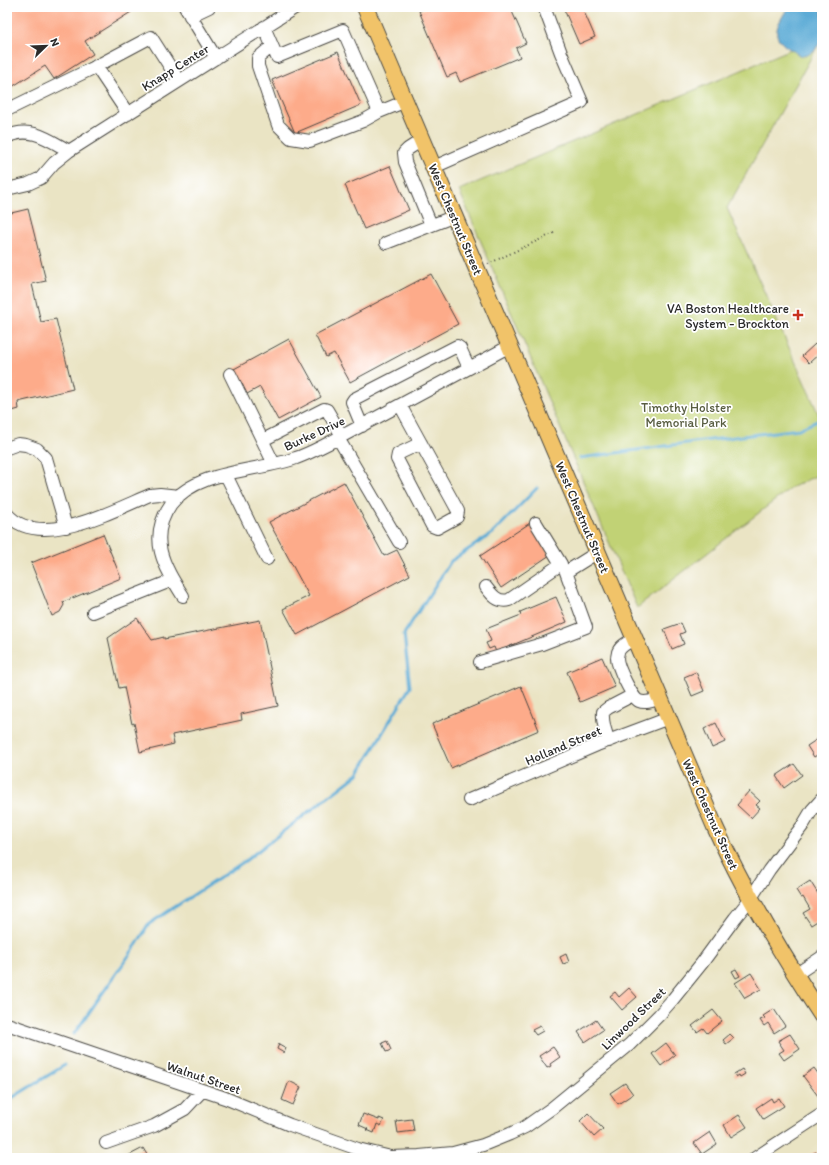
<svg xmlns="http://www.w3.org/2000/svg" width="829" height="1165" viewBox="0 0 829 1165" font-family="Itim,sans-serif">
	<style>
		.green { fill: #c1d274; stroke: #767e50 }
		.water { fill: #5cabd6; stroke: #446b80 }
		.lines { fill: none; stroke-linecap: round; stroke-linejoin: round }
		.stream { stroke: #5cabd6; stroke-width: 3 }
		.building { fill: #fdab8a }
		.minor-casing { stroke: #484742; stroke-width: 14 }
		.major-casing { stroke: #484742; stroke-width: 18 }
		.path { stroke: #484742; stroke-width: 2; stroke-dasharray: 1 3; stroke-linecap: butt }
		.minor { stroke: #fff; stroke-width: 12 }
		.major { stroke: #f1c369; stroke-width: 16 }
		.poi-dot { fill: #c8321e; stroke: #fff; stroke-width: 1.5 }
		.labels { text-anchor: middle; stroke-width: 3.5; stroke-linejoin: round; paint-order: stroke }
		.street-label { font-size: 13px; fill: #2b2b2b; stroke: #fff }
		.poi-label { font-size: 13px; fill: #2b2b2b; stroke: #fff; text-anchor: end }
		.park-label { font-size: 13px; fill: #585d41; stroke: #fff }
	</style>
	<rect width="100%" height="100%" fill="#fff"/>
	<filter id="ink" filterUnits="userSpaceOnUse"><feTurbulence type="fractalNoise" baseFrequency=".025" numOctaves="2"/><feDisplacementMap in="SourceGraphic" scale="8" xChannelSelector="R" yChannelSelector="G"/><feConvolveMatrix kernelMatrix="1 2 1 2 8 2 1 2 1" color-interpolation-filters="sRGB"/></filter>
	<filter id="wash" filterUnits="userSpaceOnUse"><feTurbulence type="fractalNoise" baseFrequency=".012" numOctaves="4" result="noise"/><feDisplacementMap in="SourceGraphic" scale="16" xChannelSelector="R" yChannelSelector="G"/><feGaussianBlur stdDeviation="0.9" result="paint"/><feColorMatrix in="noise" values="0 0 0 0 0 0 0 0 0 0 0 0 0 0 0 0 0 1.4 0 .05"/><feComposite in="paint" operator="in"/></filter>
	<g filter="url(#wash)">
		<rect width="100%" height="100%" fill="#eae4c4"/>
		<!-- green -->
		<path class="green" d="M822,36V38L727,208L822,422V473L792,487L637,608L459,190Z"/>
		<!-- water -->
		<path class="water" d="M788,7H822C822,15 824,31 822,38C820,45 811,56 803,56C799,56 795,52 792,50C786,47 779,42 777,35C775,26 784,15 788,7Z"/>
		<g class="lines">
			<!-- stream -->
			<path class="stream" d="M580,458L694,442L799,429L822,419
				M74,1034L137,944L149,924L245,861L358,774L410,687L404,634L451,561L493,533L537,488
				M7,1101L65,1065"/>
		</g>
		<g id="blocks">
			<!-- building -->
			<path class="building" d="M7,7H139L85,41L93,54L54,79L45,66L7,90Z
				M428,7H510L526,43L516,48L520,57L460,82L456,73L447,77L419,11Z
				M563,7H582L595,37L579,44Z
				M338,52L361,105L295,133L272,80Z
				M390,166L409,210L364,229L345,185Z
				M28,209L46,281L32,284L41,322L56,319L73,389L18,402L19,409L12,411L10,404L7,405V214Z
				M431,274L458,324L350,382L334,353L326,357L315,335Z
				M289,339L321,397L278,420L260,387L247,394L234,369Z
				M815,344L822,351L809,363L802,356Z
				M344,482L384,556L397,550L410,575L297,635L283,609L309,596L269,522Z
				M530,523L550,555L501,588L480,556Z
				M103,534L121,578L63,602L64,605L60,612L52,616L31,563Z
				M556,597L567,622L496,652L494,647L489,649L486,643L491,641L486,629L521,615L520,612Z
				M137,618L152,640L164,637V639L260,620L278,706L241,714L242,720L172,735L174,744L140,752L134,723L132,724L124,687L119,688L108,638Z
				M681,623L685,632L680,634L684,644L672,649L664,629Z
				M602,657L615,687L580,702L567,672Z
				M696,672L704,691L692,696L684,677Z
				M521,686L539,730L451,768L432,724Z
				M716,723L725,742L712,748L704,729Z
				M822,736V752L814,757L807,746Z
				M794,764L802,775L784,788L776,776Z
				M749,791L760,801L756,805L760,808L751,818L737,805Z
				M810,881L822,900V918L811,925L803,913L810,909L803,897L801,898L796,890Z
				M566,954L569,962L563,964L560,957Z
				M736,969L740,976L736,978L732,971Z
				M751,973L761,989L745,998L735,983Z
				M629,988L637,997L622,1010L610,996L615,992L619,997Z
				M774,1009L785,1026L774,1033L768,1023L764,1026L760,1020L765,1018L763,1016Z
				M713,1010L722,1021L707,1033L703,1028L697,1032L692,1026Z
				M596,1020L603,1030L585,1042L578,1032Z
				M540,1026L543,1031L536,1035L532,1030Z
				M730,1034L734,1038L726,1044L723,1040Z
				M790,1034L800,1049L784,1060L779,1053L784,1050L778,1041Z
				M387,1041L391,1050L386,1052L382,1043Z
				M666,1043L675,1055L661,1066L652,1054Z
				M279,1044L286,1048L284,1053L277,1049Z
				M553,1047L560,1057L550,1064L551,1066L547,1068L539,1056Z
				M814,1068L822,1079V1093L818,1096L803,1076Z
				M742,1069L745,1074L740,1077L739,1075L736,1077L734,1074Z
				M289,1081L301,1087L293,1105L282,1100Z
				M625,1083L633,1094L618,1104L610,1093Z
				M771,1098L773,1102L779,1098L784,1106L763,1119L756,1108Z
				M588,1113L603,1129L594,1137L580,1121Z
				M363,1114L379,1120V1118L384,1120L381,1126L377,1124L374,1133L367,1130L368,1129L359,1125Z
				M739,1115L747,1127L731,1137L724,1125Z
				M412,1119L414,1131L398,1133L396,1121Z
				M710,1132L717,1144L702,1154L694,1143Z
				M143,1148L149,1158H124Z
				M816,1152L819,1158H804Z"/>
		</g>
	</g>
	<g filter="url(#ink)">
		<use href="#blocks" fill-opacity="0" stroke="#484742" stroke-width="1"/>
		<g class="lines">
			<!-- minor casing -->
			<g class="minor-casing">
				<path id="minor" d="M185,7L216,58
					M190,16L209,7
					M264,27L277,57L343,30L379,112L406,101
					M272,46L258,58V66L278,125L291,138L310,141L363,121L379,112
					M96,66L128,114
					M7,110L91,69L151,37L179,81
					M7,137C30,125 49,140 69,151
					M422,140L408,149L404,153L405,162L431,225
					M434,167L582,102L561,53L544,7
					M7,189L28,184L41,178L54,163L69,151L296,7
					M386,243L455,216
					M230,374L274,464
					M400,405L458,511L457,517L437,528L432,526L397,459L398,454L421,443
					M362,426L352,402L354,399L457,346L460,348L469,368
					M338,438L399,542
					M263,440L324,409L327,410L342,436
					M7,448L18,444L26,445L37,449L46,458L66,527
					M226,475L267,559
					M7,514C39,551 114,510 150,495L160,494L179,496
					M486,587C492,595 498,603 509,600L561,564L536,523
					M183,596C164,566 147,538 171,504C198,469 258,472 296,458C305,455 313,451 321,447C339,438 357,428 374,419C420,394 465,370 510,346
					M93,612L173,580
					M635,639C629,642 621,645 618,652C618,653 617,657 617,658C617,666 632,698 639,701C646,704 654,700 660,698
					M480,662L542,644L586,627L566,572L598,552
					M609,741C605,731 602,722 603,712L608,708L633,695
					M469,800L597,745L669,718
					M795,975L822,957
					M7,1024L225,1098L290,1125L358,1149L391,1157L419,1156L453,1153L483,1145L510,1134L525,1127L552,1108L629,1045L659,1015L673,999L702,963L735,918L751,898L769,870L803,825L812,810L822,799
					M106,1143L154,1126L185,1109L202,1091
					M755,1158L822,1114"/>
			</g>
			<!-- major casing -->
			<g class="major-casing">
				<path id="major" d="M365,7L715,827C745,893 782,955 822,1016"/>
			</g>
			<!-- path -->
			<path class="path" d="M488,264L554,233"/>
			<!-- minor -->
			<use href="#minor" class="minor"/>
			<!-- major -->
			<use href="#major" class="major"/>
		</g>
	</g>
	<!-- markers -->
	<path class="poi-dot" d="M796 309h4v4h4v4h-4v4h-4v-4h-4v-4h4z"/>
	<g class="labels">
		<!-- street labels -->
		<g class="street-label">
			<text transform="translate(175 67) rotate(-32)" y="5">Knapp Center</text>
			<text transform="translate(456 219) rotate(67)" y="5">West Chestnut Street</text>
			<text transform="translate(314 433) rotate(-25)" y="5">Burke Drive</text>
			<text transform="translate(583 517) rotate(67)" y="5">West Chestnut Street</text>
			<text transform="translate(563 745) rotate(-23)" y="5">Holland Street</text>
			<text transform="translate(711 814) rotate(66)" y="5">West Chestnut Street</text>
			<text transform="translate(633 1018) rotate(-44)" y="5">Linwood Street</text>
			<text transform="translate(204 1077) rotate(19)" y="5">Walnut Street</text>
		</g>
		<!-- poi labels -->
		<g class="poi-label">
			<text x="789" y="313">VA Boston Healthcare<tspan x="789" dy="15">System - Brockton</tspan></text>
		</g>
		<!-- park labels -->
		<g class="park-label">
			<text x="686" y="412">Timothy Holster<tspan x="686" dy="15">Memorial Park</tspan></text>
		</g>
	</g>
	<!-- margin -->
	<rect width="829" height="1165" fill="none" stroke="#fff" stroke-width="24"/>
	<!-- north arrow -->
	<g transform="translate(46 46) rotate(67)" stroke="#ffffff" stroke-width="3" paint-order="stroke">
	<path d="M0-3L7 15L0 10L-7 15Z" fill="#2b2b2b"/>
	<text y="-6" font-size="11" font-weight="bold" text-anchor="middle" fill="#2b2b2b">N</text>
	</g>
</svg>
